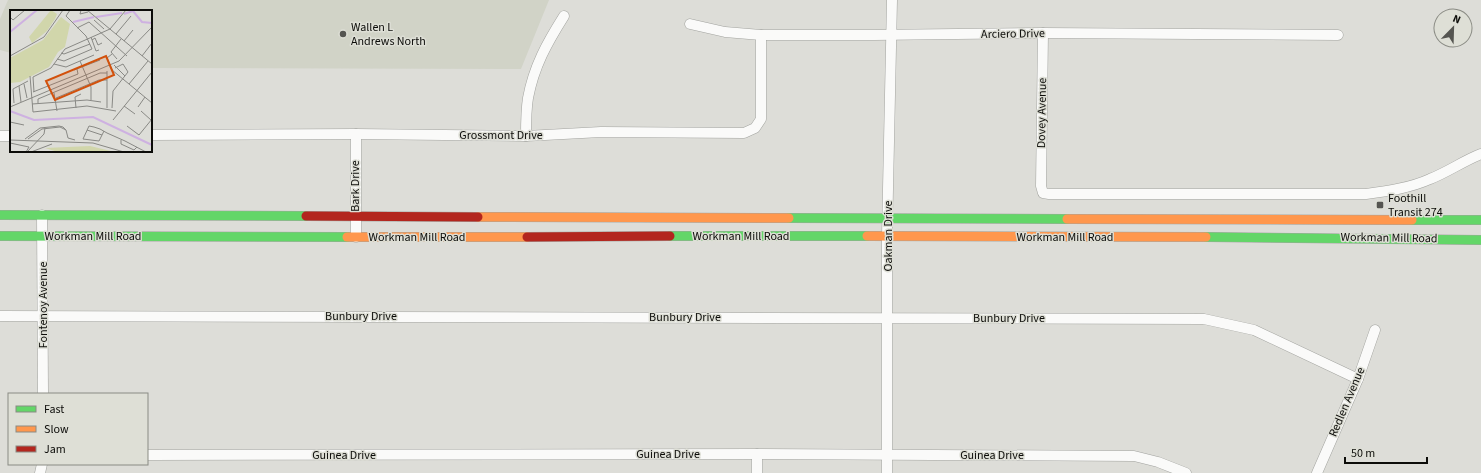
<svg xmlns="http://www.w3.org/2000/svg" width="1481" height="473" font-family="'Source Sans 3',sans-serif">
	<rect width="100%" height="100%" fill="#ddddd8"/>
	<path fill="#d1d3c7" d="M8 0H549L521 69 151 68V11H11V53L0 50V19Z"/>
	<g fill="none" stroke-linecap="round" stroke-linejoin="round">
		<defs>
			<g id="street">
				<path d="M690 24 725 32 761 35H874L1043 33 1338 35"/>
				<path d="M1043 33 1041 186 1043 193 1049 194H1366C1388 191 1410 188 1430 179 1448 172 1463 161 1481 154"/>
				<path d="M151 135 356 134 526 136 601 132 744 133 755 128 761 119V35"/>
				<path d="M0 136H11"/>
				<path d="M526 136C526 123 526 110 528 98 534 66 547 43 564 16"/>
				<path d="M42 215 43 394"/>
				<path d="M356 237V134"/>
				<path d="M0 316 1204 319 1254 330 1358 379"/>
				<path d="M147 455 757 454 1134 456 1158 462 1186 473"/>
				<path d="M40 473 42 464"/>
				<path d="M757 473V454"/>
				<path d="M887 473V236L892 0"/>
				<path d="M1317 473 1358 379 1375 330"/>
			</g>
			<g id="fast">
				<path d="M0 215 306 216"/>
				<path d="M789 218 1067 219"/>
				<path d="M1412 220H1481"/>
				<path d="M0 236 347 237"/>
				<path d="M670 236H867"/>
				<path d="M1206 237 1481 240"/>
			</g>
			<g id="slow">
				<path d="M478 217 789 218"/>
				<path d="M1067 219 1412 220"/>
				<path d="M867 236 1206 237"/>
				<path d="M347 237H527"/>
			</g>
			<g id="jam">
				<path d="M306 216 478 217"/>
				<path d="M527 237 670 236"/>
			</g>
		</defs>
		<use href="#street" stroke="#a2a39f" stroke-width="11"/>
		<use href="#fast" stroke="#a2a39f" stroke-width="10"/>
		<use href="#slow" stroke="#a2a39f" stroke-width="10"/>
		<use href="#jam" stroke="#a2a39f" stroke-width="10"/>
		<use href="#street" stroke="#fafaf9" stroke-width="10"/>
		<use href="#fast" stroke="#63d668" stroke-width="9"/>
		<use href="#slow" stroke="#ff974d" stroke-width="9"/>
		<use href="#jam" stroke="#b3261e" stroke-width="9"/>
	</g>
	<g fill="#555551" stroke="#dedfd6" stroke-width="1.5">
		<circle cx="343" cy="34" r="4"/>
		<rect x="1376" y="201" width="8" height="8" rx="2"/>
	</g>
	<g text-anchor="middle" dominant-baseline="central" stroke-width="3" stroke-linejoin="round" paint-order="stroke">
		<g font-size="12" fill="#0c0c09" stroke="#dedfd6" text-anchor="start">
			<text x="351" y="27">Wallen L<tspan x="351" dy="14">Andrews North</tspan></text>
			<text x="1388" y="198">Foothill<tspan x="1388" dy="14">Transit 274</tspan></text>
		</g>
		<g font-size="12" fill="#0c0c09" stroke="#dedfd6">
			<text transform="translate(1013 34) rotate(-1)">Arciero Drive</text>
			<text transform="translate(1042 113) rotate(-89)">Dovey Avenue</text>
			<text x="501" y="135">Grossmont Drive</text>
			<text transform="translate(355 186) rotate(-90)">Bark Drive</text>
			<text x="93" y="236">Workman Mill Road</text>
			<text x="741" y="236">Workman Mill Road</text>
			<text transform="translate(888 236) rotate(-90)">Oakman Drive</text>
			<text x="417" y="237">Workman Mill Road</text>
			<text x="1065" y="237">Workman Mill Road</text>
			<text transform="translate(1389 238) rotate(1)">Workman Mill Road</text>
			<text transform="translate(43 305) rotate(-90)">Fontenoy Avenue</text>
			<text x="361" y="316">Bunbury Drive</text>
			<text x="685" y="317">Bunbury Drive</text>
			<text x="1009" y="318">Bunbury Drive</text>
			<text transform="translate(1347 402) rotate(-67)">Redlen Avenue</text>
			<text x="668" y="454">Guinea Drive</text>
			<text x="344" y="455">Guinea Drive</text>
			<text x="992" y="455">Guinea Drive</text>
		</g>
	</g>
	<g transform="translate(10 10)">
		<rect width="142" height="142" fill="#ddddd8"/>
		<path d="M41 0 47 4 45 9 37 21 22 33 19 27ZM51 7 60 14 55 37 48 42 39 57 10 72 0 73V48L33 30ZM80 136 105 142H48L35 138Z" fill="#d1d6ab"/>
		<path fill="none" stroke="#ceb1e1" stroke-width="2" d="M114 4 123 1 132 12 142 13M86 7 112 3M63 12 84 7M0 22 27 0M0 101 24 110 83 107 142 135"/>
		<path fill="none" stroke="#898985" stroke-width="1" d="M71 0 70 4 78 2M77 0 142 54M0 7 3 10 15 0M84 10 94 19M67 18 79 12 117 46M106 24 121 6M81 27 86 41 89 40M82 30 85 28 88 35 92 33M114 31 123 20M51 43 54 44 80 34M102 44 97 48 102 60 142 93M0 46 34 27 53 0M132 46 142 33M47 49 54 51 82 39 76 26 56 6 60 0M107 49 101 42 111 29M70 51 81 77V90M44 54 56 57 84 45M104 55 115 66M64 60 90 50M20 66 23 102 77 96 106 101M14 74 17 88M119 74 138 51M9 76 11 92M23 82 68 64 67 59M24 82 23 67 41 58 55 39 100 19 116 0M44 83 47 101M46 88 89 70H97M4 93 3 79 18 71M28 93V89L90 63H97M22 94 77 90 91 92M114 96 125 104M0 97 109 51 142 17M128 97 135 87M66 98 65 87 71 84M97 98V61M102 98 103 81 118 62 113 54 105 58M131 101 141 110M103 110 142 62M0 112 14 115M117 116 129 125 142 109M56 120 58 128 65 130M77 120 92 125M94 121 89 131 73 129 79 116 84 117 90 119 97 123 115 131 136 142M15 129 30 118 49 116 53 117 56 120 50 117 32 119 18 129M0 130 83 133 114 142M111 130V134L124 140 127 137M0 133 19 137 16 142M17 142 34 124 35 118M21 142 42 134"/>
		<path fill="#d2510c" fill-opacity="0.15" stroke="#d2510c" stroke-width="2" d="M96 46 104 65 45 90 36 71Z"/>
		<rect width="142" height="142" fill="none" stroke="#0c0c09" stroke-width="2"/>
	</g>
	<rect x="8" y="393" width="140" height="72" fill="#dedfd6" stroke="#8a8b84"/>
	<rect x="16" y="406" width="20" height="6" fill="#63d668" stroke="#8a8b84"/>
	<text x="44" y="413" font-size="12" fill="#0c0c09">Fast</text>
	<rect x="16" y="426" width="20" height="6" fill="#ff974d" stroke="#8a8b84"/>
	<text x="44" y="433" font-size="12" fill="#0c0c09">Slow</text>
	<rect x="16" y="446" width="20" height="6" fill="#b3261e" stroke="#8a8b84"/>
	<text x="44" y="453" font-size="12" fill="#0c0c09">Jam</text>
	<g transform="translate(1453 28) rotate(23)"><circle r="19" fill="#dedfd6" stroke="#8a8b84"/>
	<path d="M0-3L7 15L0 10L-7 15Z" fill="#555551"/>
	<text y="-6" font-size="11" font-weight="bold" text-anchor="middle" fill="#0c0c09">N</text>
	</g>
	<path d="M1345 457v6h82v-6" fill="none" stroke="#0c0c09" stroke-width="2"/>
	<text x="1351" y="457" font-size="12" fill="#0c0c09" stroke="#dedfd6" stroke-width="3" paint-order="stroke">50 m</text>
</svg>
